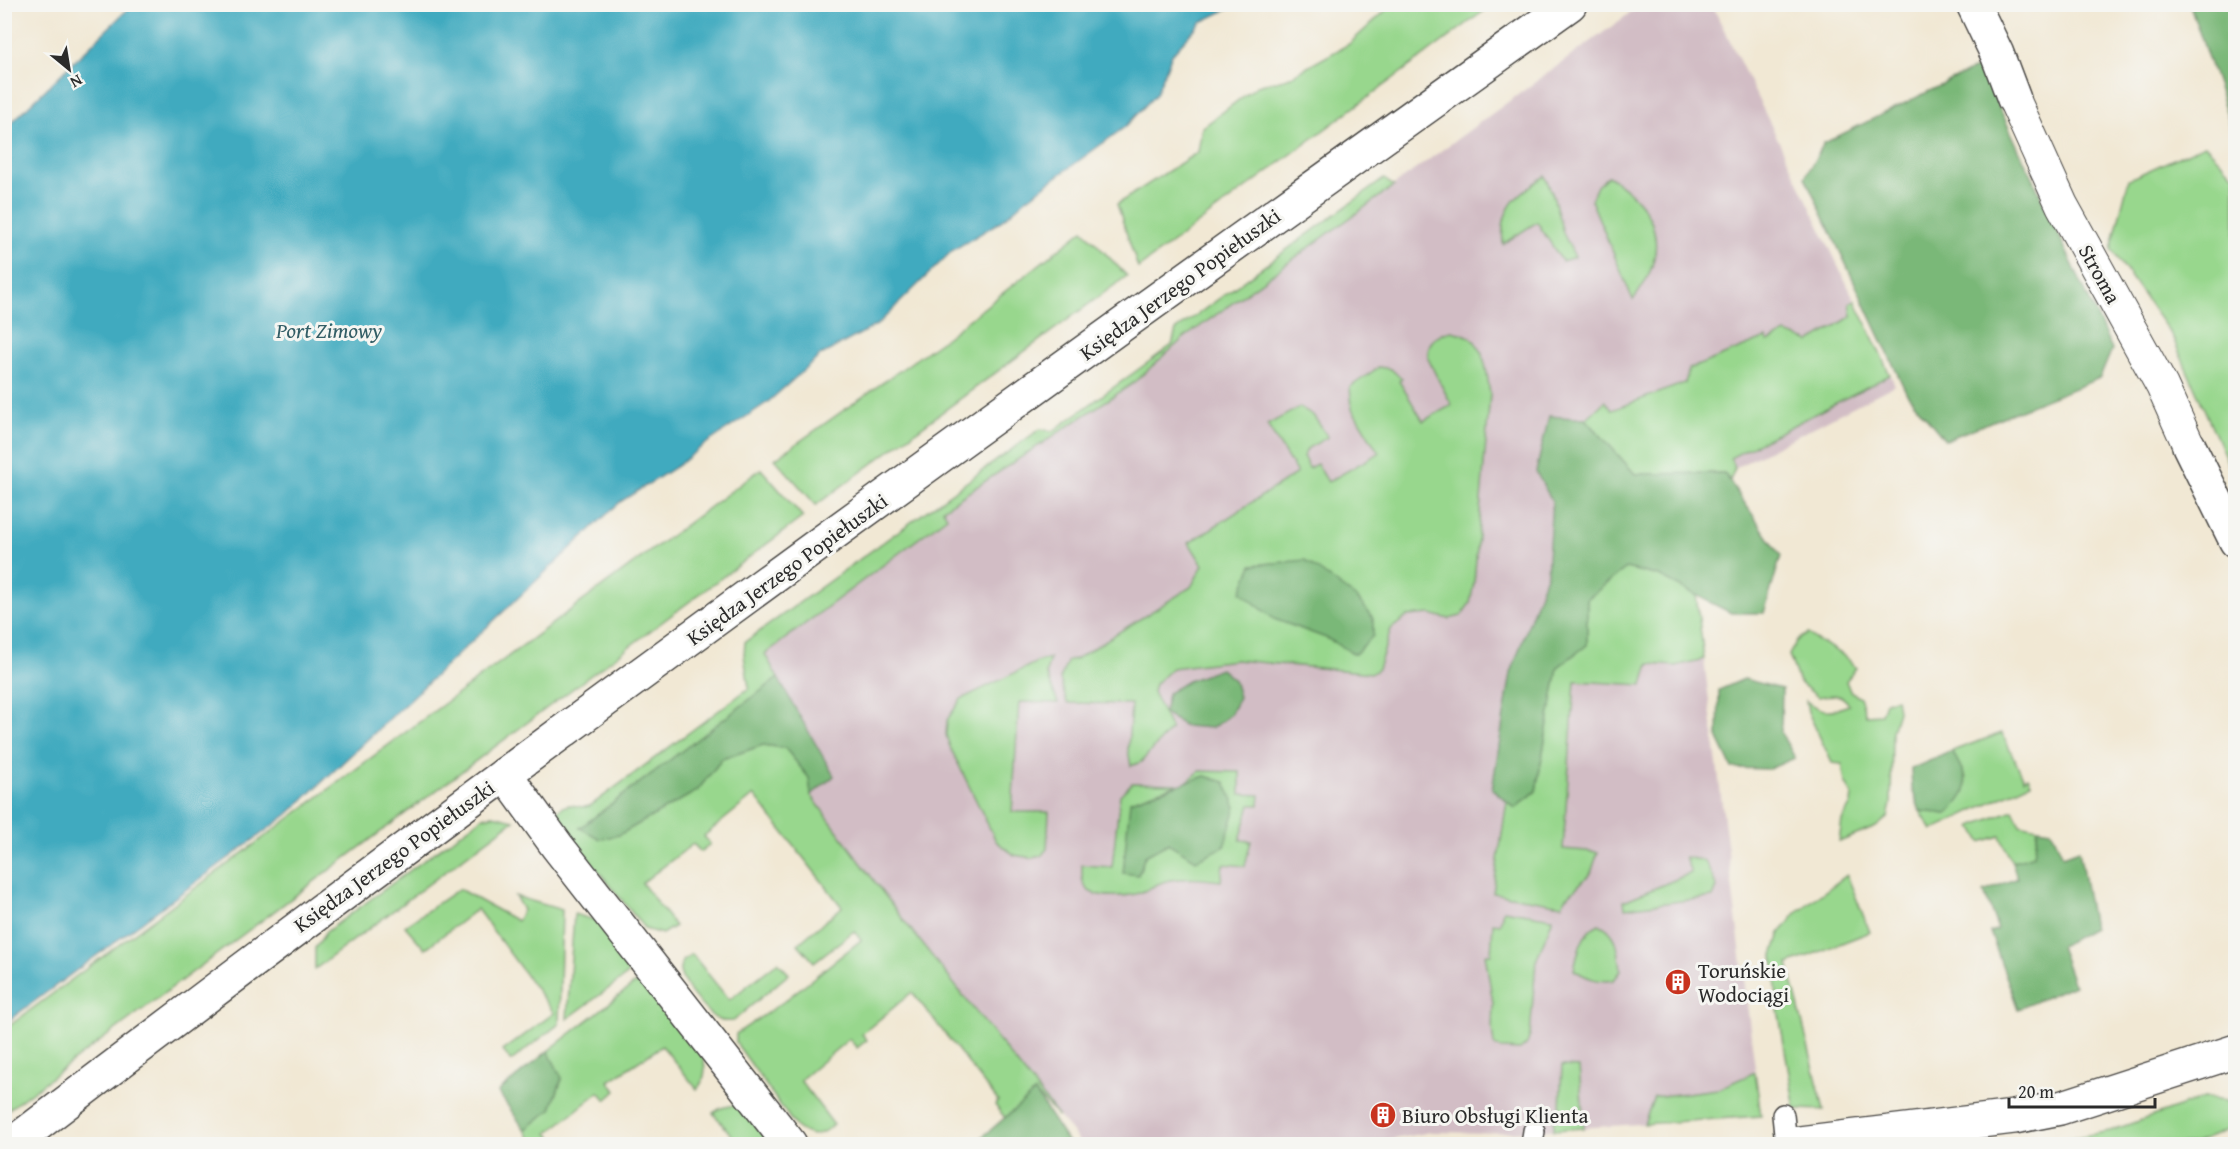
<svg xmlns="http://www.w3.org/2000/svg" width="2240" height="1149" font-family="'Gentium Book Plus',serif">
	<rect width="100%" height="100%" fill="#f6f6f2"/>
	<filter id="ink" filterUnits="userSpaceOnUse"><feTurbulence type="fractalNoise" baseFrequency=".0167" numOctaves="2"/><feDisplacementMap in="SourceGraphic" scale="12" xChannelSelector="R" yChannelSelector="G"/><feConvolveMatrix kernelMatrix="1 2 1 2 8 2 1 2 1" color-interpolation-filters="sRGB"/></filter>
	<filter id="wash" filterUnits="userSpaceOnUse"><feTurbulence type="fractalNoise" baseFrequency=".008" numOctaves="4" result="noise"/><feDisplacementMap in="SourceGraphic" scale="24" xChannelSelector="R" yChannelSelector="G"/><feGaussianBlur stdDeviation="1.35" result="paint"/><feColorMatrix in="noise" values="0 0 0 0 0 0 0 0 0 0 0 0 0 0 0 0 0 1.4 0 .05"/><feComposite in="paint" operator="in"/></filter>
	<g filter="url(#wash)">
		<rect width="100%" height="100%" fill="#f1e8d4"/>
		<path fill="#d2bdc5" d="M1641 5H1712L1787 158 1895 385 1735 468 1691 556 1761 1116 1534 1131 1483 1133 1431 1132 1369 1144H1081L898 913 811 795 834 776 765 654 947 518 943 509 1132 384 1184 338Z"/>
		<g fill="#98d78d" stroke="#62815c" stroke-width="1.5">
			<path d="M1393 4 1492 5 1138 268 1117 204 1198 152 1202 128 1257 86 1288 78 1349 44Z"/>
			<path d="M2205 145 2235 176V479L2172 336 2111 249 2129 179Z"/>
			<path d="M1545 176 1553 195 1563 233 1575 257 1562 261 1537 222 1503 244C1499 208 1516 195 1545 176Z"/>
			<path d="M1608 176C1660 208 1671 251 1633 300L1591 200 1597 186Z"/>
			<path d="M1384 179 1394 186 1184 338 1132 384 943 509 947 517 765 654 778 678 580 828 619 835 697 791 722 759 763 745 785 748 810 778 811 795 898 913 1059 1117 1035 1093 1005 1118 995 1105 998 1101 912 992 862 1034 867 1040 857 1048 849 1039 800 1080 834 1125C819 1136 811 1139 796 1127L736 1043V1034L783 1002 861 940 854 931 814 962 798 944 842 907 754 795 704 836 710 844 701 852 693 844 642 883 675 926 662 934 645 929 553 814C576 796 572 811 590 806L749 688 744 655 745 642 1040 429 1053 431 1172 345 1176 330Z"/>
			<path d="M1083 230 1127 276 816 505 775 459 947 337Z"/>
			<path d="M1855 300 1890 375 1730 458 1735 468 1730 481 1724 473 1635 474 1586 419 1605 401 1612 410 1685 383 1689 369 1766 338 1768 342 1786 333 1810 342 1852 316 1850 303Z"/>
			<path d="M1452 331C1457 333 1466 334 1471 338 1486 350 1487 376 1490 394L1474 583 1470 603 1461 616 1449 619 1430 614 1408 616 1391 629 1378 669 1372 673 1236 660 1172 668 1155 684 1153 692 1171 729 1141 762 1131 766 1128 750 1131 704 1067 703 1060 679 1068 660 1076 659 1191 587 1203 565 1189 543 1297 473 1267 425 1300 407 1313 415 1328 437 1308 448 1303 456 1309 468 1317 464 1328 482 1379 453 1352 409 1350 387 1379 367 1391 369 1402 379 1399 381 1423 421 1452 405C1448 398 1428 361 1428 357 1426 341 1439 333 1452 331Z"/>
			<path d="M761 469 803 517 5 1112V1029Z"/>
			<path d="M1626 568 1659 576 1696 594 1704 659 1676 666 1649 664 1643 685 1575 681 1563 849 1598 852 1591 873 1566 898 1562 905 1493 893 1507 801 1515 808 1536 791 1558 667 1587 645V599Z"/>
			<path d="M1808 634C1826 648 1841 649 1856 668L1846 681 1850 691 1860 697 1866 715 1881 714 1885 702 1896 698 1898 711 1892 731 1891 804 1888 817 1876 827 1839 842 1842 820 1851 804 1852 794 1845 782 1842 764 1832 763 1808 712 1806 701C1822 713 1831 712 1849 705 1842 692 1831 695 1818 697L1799 682 1789 655 1797 640Z"/>
			<path d="M1050 658 1046 673 1058 703 1019 702 1012 812H1049L1047 849 1041 856 1032 858 1014 855 996 841 950 747 946 735 947 720 961 699 1037 662Z"/>
			<path d="M2002 733 2024 779 2028 777 2031 783 1932 830 1920 811 1947 814 1966 778 1952 751Z"/>
			<path d="M1200 771 1240 772V794L1260 795 1259 805H1250L1240 840 1251 841 1245 866 1223 864 1221 881C1204 879 1187 877 1170 880 1159 882 1153 887 1144 891 1132 897 1095 900 1086 888 1081 882 1082 873 1082 865L1112 867 1120 795 1132 783 1178 784 1130 801 1138 875 1145 856 1169 843 1196 859 1205 776 1185 783Z"/>
			<path d="M2013 810 2020 824 2038 828 2034 855 2012 862 2000 836 1981 842 1972 826Z"/>
			<path d="M493 815 514 820 315 969V948L326 932 483 817Z"/>
			<path d="M1685 857 1705 861 1717 887 1713 897 1625 908 1624 901 1691 873Z"/>
			<path d="M1847 875 1870 932 1788 964 1824 1110 1795 1109 1778 1009 1773 955 1780 933 1797 912Z"/>
			<path d="M459 889 517 921 523 910 515 896 562 910 559 1024 511 1061 503 1051 554 1013 477 909 425 949 405 926Z"/>
			<path d="M1503 910 1553 918 1536 961 1530 1035 1527 1044 1520 1050 1501 1049 1494 1045 1492 1029 1493 1003 1485 954H1491L1493 923 1500 924Z"/>
			<path d="M574 914 598 921 630 960 627 975 567 1019Z"/>
			<path d="M1599 924C1619 933 1618 950 1621 970L1614 980C1599 983 1587 978 1574 970 1577 953 1582 932 1599 924Z"/>
			<path d="M692 954 729 1000 778 962 789 974 733 1021C728 1021 723 1022 719 1020 707 1015 678 980 680 968 681 960 687 958 692 954Z"/>
			<path d="M634 984 649 986 703 1055C706 1068 706 1079 697 1089L662 1046 609 1081 616 1091 606 1100 599 1092 548 1133 557 1144H534L525 1130 551 1109 562 1079 548 1051Z"/>
			<path d="M1562 1066 1579 1067 1584 1128 1554 1130V1109L1560 1108Z"/>
			<path d="M1755 1072 1761 1116 1644 1124 1654 1097 1718 1089Z"/>
			<path d="M2204 1098C2228 1098 2236 1102 2235 1127L2193 1144H2037L2110 1131Z"/>
			<path d="M739 1104 774 1144H739L713 1113 721 1108Z"/>
		</g>
		<g fill="#7ab878" stroke="#527252" stroke-width="1.5">
			<path d="M2190 5H2235V149L2229 120Z"/>
			<path d="M1980 66 2112 349 2100 378 1945 440 1907 394 1805 177 1824 143Z"/>
			<path d="M1549 416 1586 419 1635 474 1724 473 1781 556 1764 613H1731L1659 576 1626 568 1587 599V645L1558 667 1536 791 1515 808 1492 789 1511 673 1547 573 1552 501 1536 472Z"/>
			<path d="M1305 560 1358 599 1373 618V636L1355 654 1326 638 1274 619 1241 592 1252 565Z"/>
			<path d="M1221 669 1234 680 1239 697 1230 715 1212 728 1185 726 1164 713 1168 693 1188 681Z"/>
			<path d="M778 678 834 776 811 795 809 778 785 748 763 745 722 759 697 791 619 835 600 839 580 828Z"/>
			<path d="M1744 679 1782 689 1781 733 1795 758 1769 769 1732 768 1718 739 1719 690Z"/>
			<path d="M1952 751C1968 781 1975 789 1947 814L1920 811 1912 789 1911 769Z"/>
			<path d="M1205 776 1225 782 1236 807 1224 847 1196 860 1168 843 1145 856 1138 875 1123 873 1130 801Z"/>
			<path d="M2038 828 2051 830 2063 856 2079 850 2093 928 2060 946 2074 985 2018 1009 1990 932 1998 929 1984 892 2017 878 2012 862 2034 855Z"/>
			<path d="M548 1051 562 1078 551 1109 525 1130 498 1092Z"/>
			<path d="M1035 1092 1069 1144H976L980 1139Z"/>
		</g>
		<path fill="#40aabf" stroke="#366a75" stroke-width="1.5" d="M132 5V4L1248 5 1230 8 1201 22 1172 54 1156 94 1125 127 1025 200 1000 222 953 250 877 325 821 355 768 402 704 445 677 466 620 502 287 815 5 1023V129Z"/>
	</g>
	<g filter="url(#ink)">
		<g fill="none" stroke-linecap="round" stroke-linejoin="round">
			<defs>
				<g id="service">
					<path d="M1783 1115 1786 1144"/>
					<path d="M1532 1144 1534 1131"/>
				</g>
				<path id="pedestrian" d="M2014 99 2062 205 2162 386 2189 446"/>
				<g id="minor">
					<path d="M1973 4 1997 54 2014 99"/>
					<path d="M2189 446 2236 541"/>
					<path d="M505 774 557 846 790 1144"/>
					<path d="M12 1144C523 754 1046 378 1570 4"/>
					<path d="M1791 1144 2014 1117 2060 1108 2236 1051"/>
				</g>
			</defs>
			<use href="#service" stroke="#494744" stroke-width="24"/>
			<use href="#pedestrian" stroke="#494744" stroke-width="34"/>
			<use href="#minor" stroke="#494744" stroke-width="36"/>
			<use href="#service" stroke="#fff" stroke-width="21"/>
			<use href="#pedestrian" stroke="#fff" stroke-width="32"/>
			<use href="#minor" stroke="#fff" stroke-width="33"/>
		</g>
	</g>
	<defs>
		<symbol id="building-disc" viewBox="-11 -11 22 22"><circle r="9.5" fill="#c8321e" stroke="#f6f6f2"/><path d="M-4-6H4V6H1V3H-1V6H-4ZM-2.5-4.3h1.7v1.8h-1.7ZM.8-4.3h1.7v1.8H.8ZM-2.5-1h1.7V.8h-1.7ZM.8-1h1.7V.8H.8Z" fill="#fff"/></symbol>
	</defs>
	<g fill-rule="evenodd">
		<use href="#building-disc" x="1663" y="967" width="30" height="30"/>
		<use href="#building-disc" x="1368" y="1100" width="30" height="30"/>
	</g>
	<g text-anchor="middle" dominant-baseline="central" stroke-width="6" stroke-linejoin="round" paint-order="stroke">
		<g font-size="21" fill="#2b2b2b" stroke="#f6f6f2">
			<text transform="translate(2100 274) rotate(61)">Stroma</text>
			<text transform="translate(1180 284) rotate(-36)">Księdza Jerzego Popiełuszki</text>
			<text transform="translate(787 569) rotate(-36)">Księdza Jerzego Popiełuszki</text>
			<text transform="translate(394 856) rotate(-36)">Księdza Jerzego Popiełuszki</text>
		</g>
		<g font-size="21" fill="#2b2b2b" stroke="#f6f6f2" text-anchor="start">
			<text x="1698" y="970">Toruńskie<tspan x="1698" dy="24">Wodociągi</tspan></text>
			<text x="1402" y="1115">Biuro Obsługi Klienta</text>
		</g>
		<g font-size="22" font-style="italic" fill="#335e66" stroke="#f6f6f2">
			<text x="329" y="330">Port Zimowy</text>
		</g>
	</g>
	<rect width="2240" height="1149" fill="none" stroke="#f6f6f2" stroke-width="24"/>
	<g transform="translate(69 69) rotate(150)" stroke="#f6f6f2" stroke-width="4.5" paint-order="stroke">
	<path d="M0-4.5L10 22L0 15L-10 22Z" fill="#2b2b2b"/>
	<text y="-9" font-size="16" font-weight="bold" text-anchor="middle" fill="#2b2b2b">N</text>
	</g>
	<path d="M2009 1098v9h146v-9" fill="none" stroke="#2b2b2b" stroke-width="3"/>
	<text x="2018" y="1098" font-size="18" fill="#2b2b2b" stroke="#f6f6f2" stroke-width="4.5" paint-order="stroke">20 m</text>
</svg>
